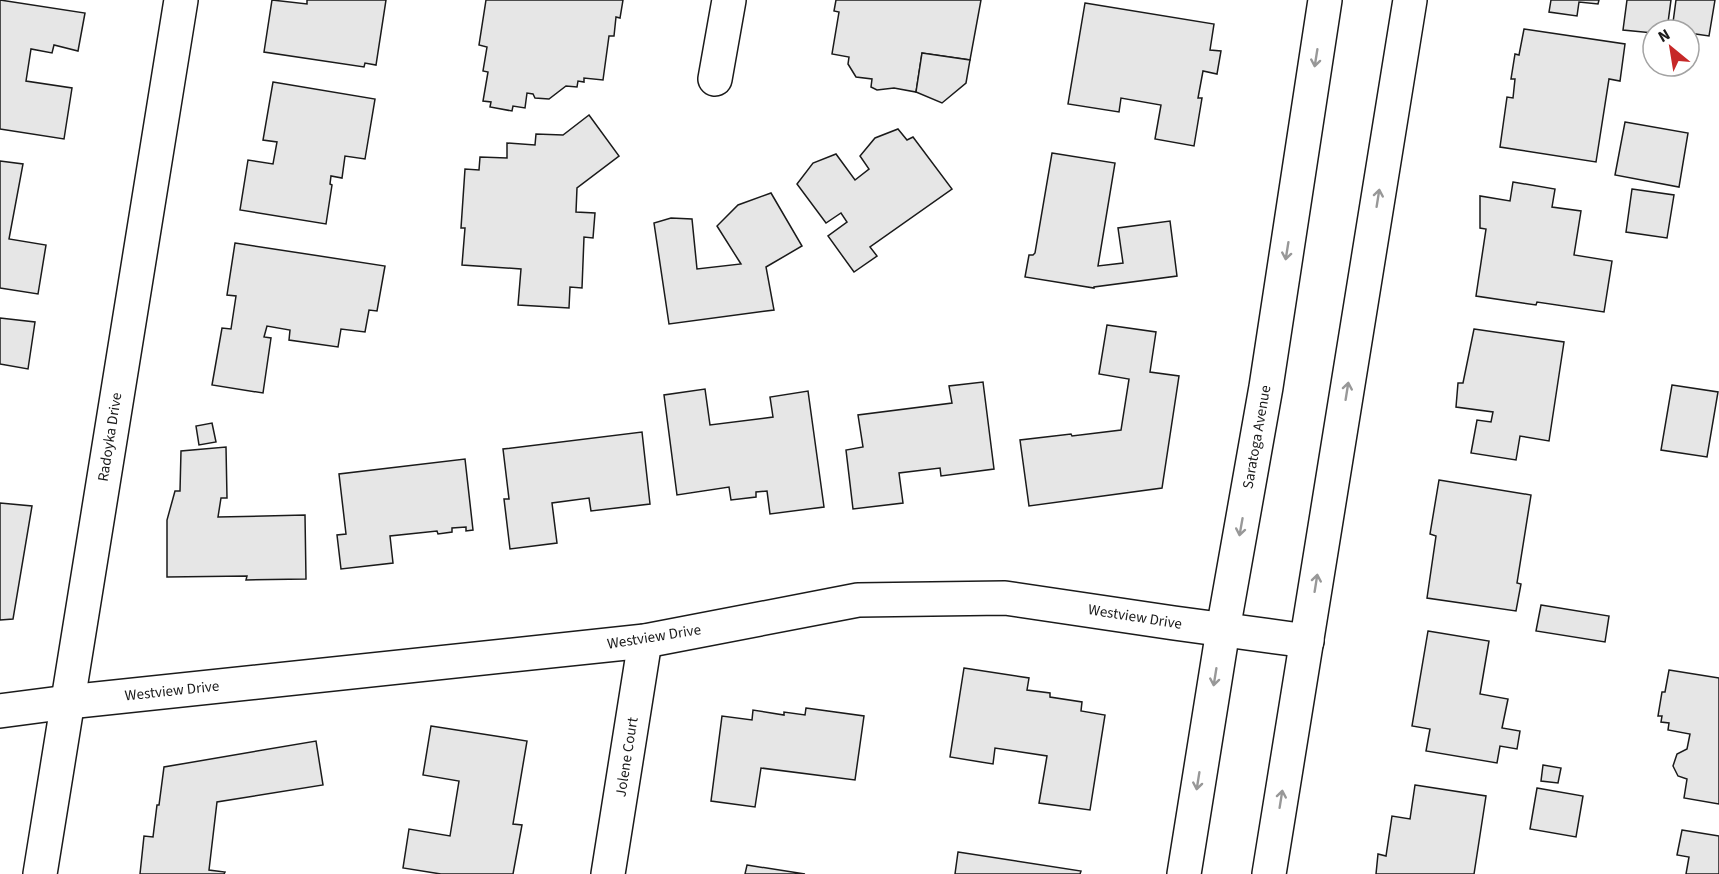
<svg xmlns="http://www.w3.org/2000/svg" width="1719" height="874" font-family="'Source Sans 3',sans-serif">
	<rect width="100%" height="100%" fill="#fff"/>
	<g fill="#e6e6e6" stroke="#1a1a1a" stroke-width="1.5">
		<path d="M0 0 85 13 78 51 54 45 52 53 31 49 26 81 72 88 64 139 0 129Z"/>
		<path d="M272 0 307 4V0H386L376 65 365 63 364 67 264 52Z"/>
		<path d="M486 0H623L620 18 616 17 614 36H609L603 80 584 78V82L578 81 577 87 566 86 549 99 535 98 533 94 527 93 525 108 513 106 512 111 490 107 491 102 483 101 488 72 483 71 487 47 479 45Z"/>
		<path d="M836 0H981L970 60 922 53 916 92 894 88 877 90 871 87 872 79 856 77 848 64 849 57 832 54 839 12 834 11Z"/>
		<path d="M1551 0H1599L1598 4 1579 2 1577 16 1549 12Z"/>
		<path d="M1627 0H1671L1667 30H1653V33L1623 30Z"/>
		<path d="M1676 0H1715L1709 36 1689 33V30H1672Z"/>
		<path d="M1085 3 1214 24 1210 50 1221 51 1217 74 1203 71 1198 98H1202L1194 146 1155 139 1161 105 1121 98 1119 112 1068 104Z"/>
		<path d="M1524 29 1625 44 1620 81 1609 79 1596 162 1500 147 1507 97 1513 98 1515 79H1511L1515 54 1519 55Z"/>
		<path d="M922 53 970 60 966 83 942 103 916 92Z"/>
		<path d="M273 82 375 99 365 159 345 156 342 178 331 176 330 184 332 185 326 224 240 210 248 160 273 164 277 142 263 140Z"/>
		<path d="M589 115 619 156 577 188 576 212 595 213 593 238 584 237 582 288 570 287 569 308 518 305 521 269 462 265 465 228H461L465 169 479 170 480 157 507 158V143L535 145 536 134 563 135Z"/>
		<path d="M1625 122 1688 133 1679 187 1615 175Z"/>
		<path d="M898 129 907 140 913 137 952 189 870 247 877 256 854 272 828 236 847 222 841 213 826 223 797 184 813 163 836 154 855 180 869 169 860 156 875 138Z"/>
		<path d="M1052 153 1115 163 1098 266 1123 263 1118 228 1170 221 1177 276 1094 287V288L1025 277 1029 255H1033L1035 253Z"/>
		<path d="M0 161 23 164 9 239 46 245 38 294 0 288Z"/>
		<path d="M1513 182 1555 189 1552 207 1581 211 1574 255 1612 261 1604 312 1537 302 1536 305 1476 296 1486 229 1480 228V196L1510 201Z"/>
		<path d="M1632 189 1674 195 1667 238 1626 232Z"/>
		<path d="M771 193 802 246 766 267 774 310 669 324 654 223 671 218 692 219 697 269 741 264 717 226 738 205Z"/>
		<path d="M235 243 385 266 377 311 369 310 365 332 341 329 338 347 289 340 290 330 267 326 264 337 271 338 263 393 212 385 222 328 231 329 236 296 227 295Z"/>
		<path d="M0 318 35 322 28 369 0 364Z"/>
		<path d="M1107 325 1156 332 1150 372 1179 376 1162 488 1029 506 1020 440 1071 434 1072 436 1121 430 1129 379 1099 374Z"/>
		<path d="M1474 329 1564 342 1549 441 1520 436 1516 460 1471 453 1477 420 1491 422 1493 412 1456 407 1458 383H1463Z"/>
		<path d="M983 382 994 469 941 476 940 468 899 473 903 503 853 509 846 450 863 447 858 415 952 403 949 386Z"/>
		<path d="M1672 385 1718 392 1707 457 1661 450Z"/>
		<path d="M705 389 710 425 773 417 770 397 808 391 824 507 770 514 767 491 756 492V497L731 500 729 487 677 495 664 395Z"/>
		<path d="M212 423 216 442 199 445 196 426Z"/>
		<path d="M642 432 650 504 591 511 589 498 552 503 557 543 510 549 504 499H509L503 449Z"/>
		<path d="M226 447 227 498H221L218 517 305 515 306 579 246 580 247 576 167 577V520L175 491H180L181 451Z"/>
		<path d="M465 459 473 530 466 531V527L452 528V532L438 534 437 531 390 536 393 563 341 569 337 535 346 534 339 474Z"/>
		<path d="M1439 480 1531 495 1517 583 1521 584 1516 611 1427 598 1436 536 1430 534Z"/>
		<path d="M0 503 32 506 13 619 0 620Z"/>
		<path d="M1541 605 1609 616 1605 642 1536 631Z"/>
		<path d="M1428 631 1489 641 1480 694 1508 699 1502 728 1520 731 1517 749 1500 746 1497 763 1426 751 1430 729 1412 726Z"/>
		<path d="M964 668 1029 678 1027 690 1050 693V697L1082 702 1081 711 1105 715 1090 810 1039 803 1047 756 995 748 993 764 950 757Z"/>
		<path d="M1669 670 1719 678V804L1684 798 1687 779 1678 776 1673 766 1677 754 1687 749 1690 734 1668 730 1669 723 1661 722 1662 716H1658L1662 692H1665Z"/>
		<path d="M806 708 864 716 855 780 761 768 755 807 711 801 722 716 752 720 753 710 784 715V712L805 715Z"/>
		<path d="M431 726 527 741 513 824 522 825 513 874H441L403 868 409 829 450 836 459 781 423 775Z"/>
		<path d="M316 741 323 785 217 802 209 870 225 872 224 874H140L144 836 153 837 157 805H159L164 767Z"/>
		<path d="M1543 765 1561 768 1558 783 1541 781Z"/>
		<path d="M1415 785 1486 796 1474 874H1376L1378 854 1386 856 1392 816 1410 819Z"/>
		<path d="M1537 788 1583 796 1576 837 1530 829Z"/>
		<path d="M1682 830 1719 836V874H1686L1689 857 1677 855Z"/>
		<path d="M958 852 1081 871 1080 874H955Z"/>
		<path d="M747 865 805 874H745Z"/>
	</g>
	<g fill="none" stroke-linecap="round" stroke-linejoin="round">
		<defs>
			<g id="minor">
				<path d="M715 79 729 0"/>
				<path d="M0 711 68 702 645 641 858 600 1005 598 1174 623 1307 641"/>
				<path d="M40 874 181 0"/>
				<path d="M608 874 645 641"/>
			</g>
			<g id="trunk">
				<path d="M1184 874 1223 630 1266 387 1325 0"/>
				<path d="M1269 874 1410 0"/>
			</g>
		</defs>
		<use href="#minor" stroke="#1a1a1a" stroke-width="36"/>
		<use href="#trunk" stroke="#1a1a1a" stroke-width="36"/>
		<use href="#minor" stroke="#fff" stroke-width="33"/>
		<use href="#trunk" stroke="#fff" stroke-width="33"/>
	</g>
	<defs><path id="oneway-shaft" d="M-6 0H5M1.5-3L5.5 0L1.5 3" fill="none" stroke-width="1.6" stroke-linecap="round" stroke-linejoin="round" transform="scale(1.5)"/></defs>
	<g stroke="#989898">
		<use href="#oneway-shaft" transform="translate(1316 58) rotate(99)"/>
		<use href="#oneway-shaft" transform="translate(1378 198) rotate(-81)"/>
		<use href="#oneway-shaft" transform="translate(1287 251) rotate(99)"/>
		<use href="#oneway-shaft" transform="translate(1347 391) rotate(-81)"/>
		<use href="#oneway-shaft" transform="translate(1241 527) rotate(100)"/>
		<use href="#oneway-shaft" transform="translate(1316 583) rotate(-81)"/>
		<use href="#oneway-shaft" transform="translate(1215 677) rotate(99)"/>
		<use href="#oneway-shaft" transform="translate(1198 781) rotate(99)"/>
		<use href="#oneway-shaft" transform="translate(1281 799) rotate(-81)"/>
	</g>
	<g text-anchor="middle" dominant-baseline="central" stroke-width="4.5" stroke-linejoin="round" paint-order="stroke">
		<g font-size="15" fill="#1a1a1a" stroke="#fff">
			<text transform="translate(110 437) rotate(-81)">Radoyka Drive</text>
			<text transform="translate(1257 437) rotate(-80)">Saratoga Avenue</text>
			<text transform="translate(1135 617) rotate(9)">Westview Drive</text>
			<text transform="translate(654 637) rotate(-9)">Westview Drive</text>
			<text transform="translate(172 691) rotate(-6)">Westview Drive</text>
			<text transform="translate(627 757) rotate(-81)">Jolene Court</text>
		</g>
	</g>
	<g transform="translate(1671 48) rotate(330)"><circle r="28" fill="#ffffff" stroke="#a3a3a3" stroke-width="1.5"/>
	<path d="M0-4.5L10 22L0 15L-10 22Z" fill="#c62828"/>
	<text y="-9" font-size="16" font-weight="bold" text-anchor="middle" fill="#1a1a1a">N</text>
	</g>
</svg>
